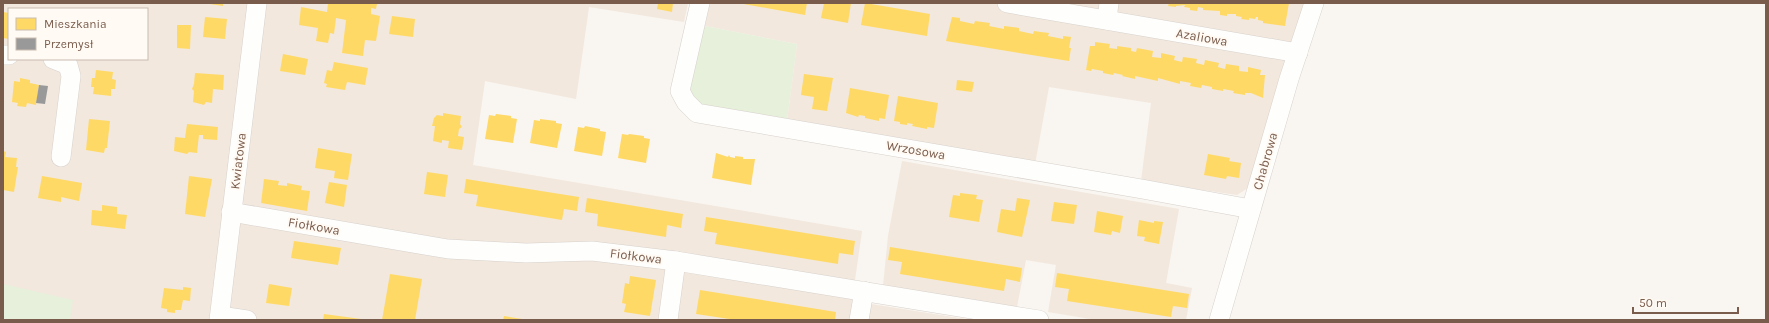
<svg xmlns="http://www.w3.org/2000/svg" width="1769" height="323" font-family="Karla,sans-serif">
	<rect width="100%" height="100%" fill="#f9f5f0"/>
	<g fill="#f2e8de" fill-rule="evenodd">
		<path d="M3 3H688L684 22 589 7 576 99 485 81 473 165 862 231 852 301 972 320H3ZM9 9H147V59H9Z"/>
		<path d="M710 3H1304L1248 188 1237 195 1141 181 1151 103 1049 87 1035 164 787 121 797 44 705 26Z"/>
		<path d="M902 161 1179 209 1166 283 1192 288 1186 320H1096L1048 312 1056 265 1026 260 1017 307 883 286 888 236Z"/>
	</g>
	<g fill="#e7f0db">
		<path d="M705 26 797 44 787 121 694 103 685 91 689 64Z"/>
		<path d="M3 284 73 300 70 320H3Z"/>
	</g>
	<g fill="#ffd966">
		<path d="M203 3H223V6Z"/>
		<path d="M328 3 377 4 376 9 371 8V14L380 16 376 41 365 40 363 56 342 53 346 20 336 18 334 34 330 33 328 43 316 41 318 28 299 25 301 7 327 12Z"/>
		<path d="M658 3H673L672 12 657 9Z"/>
		<path d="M738 3H807L805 15Z"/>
		<path d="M824 3H851L848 23 821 18Z"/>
		<path d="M865 3 930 14 927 36 861 25Z"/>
		<path d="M1169 3H1289L1285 26 1263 23V21L1258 20V17H1256L1255 19 1249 18V20L1241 19 1242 17 1236 16V14H1227V16L1220 15V11L1203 10V8L1198 7 1197 11 1190 10V8L1184 7 1185 5 1176 6V7L1168 6Z"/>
		<path d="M3 12 9 13V39L3 38Z"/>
		<path d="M392 16 415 19 413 37 389 34Z"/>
		<path d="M205 17 227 19 225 39 203 37Z"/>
		<path d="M952 17 960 18V21L974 24 975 21 990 23 989 26 1004 29V26L1019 28V31L1033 34 1034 31 1041 32 1049 33 1048 36 1063 39V36L1071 37 1069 48H1071L1069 61 946 41Z"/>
		<path d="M177 25H191L190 49 177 48Z"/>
		<path d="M1095 42 1110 44 1109 48 1117 49V46L1131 48V51L1136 52 1137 48 1153 51 1152 57 1161 58V53L1175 56 1174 60 1182 62 1183 57 1197 59 1196 63 1204 65 1205 60 1219 63 1218 67 1221 68 1225 69 1226 64 1239 66V71L1248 72V67L1261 70 1260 75H1265L1263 98 1251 93H1245V95L1233 93 1234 91 1223 89V91L1212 89V87L1202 85 1201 88 1190 86 1191 83 1180 81V84L1158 78V81L1135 76V79L1122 76 1123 75 1114 73 1113 75 1103 73V71L1092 69 1091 71 1086 70 1090 46H1095Z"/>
		<path d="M283 54 308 59 305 75 280 71Z"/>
		<path d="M334 62 368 68 365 85 347 82 345 90 326 87 327 84 324 83 327 70 332 71Z"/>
		<path d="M96 70 113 72 112 79 116 80 115 89H111V96L93 94 94 87H91L92 78H95Z"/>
		<path d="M195 73 224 75 223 90 213 89 212 103 206 102 204 105 193 102 194 91 192 89 194 84Z"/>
		<path d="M804 74 833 78 827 111 812 109 814 97 801 95Z"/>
		<path d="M20 78 30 80V83L39 85 36 105 27 103 26 107 17 106 18 103 12 102 14 81 20 82Z"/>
		<path d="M957 80 974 82 972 92 956 90Z"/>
		<path d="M850 88 889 95 885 119 879 118V121L865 118V116L859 115 858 117 846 113Z"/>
		<path d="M898 96 938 103 934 128 927 127V129L912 126 913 124 907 123V125L900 124V122L894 121Z"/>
		<path d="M443 113 461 116 460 124 462 127 459 129 458 136 464 137 462 150 448 148 449 141 442 140V143L433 141 435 126H432L434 118 437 115 443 116Z"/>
		<path d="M496 114 511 116V118L517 119 513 143 485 139 489 115 495 116Z"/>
		<path d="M89 119 110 121 107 148H105L104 153 86 150Z"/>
		<path d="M540 119 556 121V123L562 124 557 148 530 143 534 120 540 121Z"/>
		<path d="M187 124 218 127 217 140 203 139V135H199L197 153 189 152 187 154 174 151 175 137 185 138Z"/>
		<path d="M585 126 600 129V131L606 132 602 156 574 151 578 127 584 128Z"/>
		<path d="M622 134 628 135 629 134 644 136V138L650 139 646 163 618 158Z"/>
		<path d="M318 148 352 154 348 180 334 178 335 171 315 168Z"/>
		<path d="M3 151 6 152 5 157 17 158 16 167H18L14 192 3 190Z"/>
		<path d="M716 153 728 157 729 155 730 157 735 158V156L743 157V159H755L751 185 712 178Z"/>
		<path d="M1208 154 1230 158 1229 161 1241 163 1239 178 1227 176 1226 179 1204 175Z"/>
		<path d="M427 172 448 175 445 197 424 194Z"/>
		<path d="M42 176 82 183 79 201 61 197V202L38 198Z"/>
		<path d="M189 176 212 179 205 217 185 214Z"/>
		<path d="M264 179 279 181 278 185 287 186V183L302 186 301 190 310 191 307 211 261 203Z"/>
		<path d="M466 179 579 197 577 211 564 209 562 220 476 206 478 195 464 193Z"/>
		<path d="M329 182 347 185 344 207 325 203Z"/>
		<path d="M960 193 977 195 976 199 983 200 979 222 949 217 953 195 960 196Z"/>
		<path d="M587 198 683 214 681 228 667 225 666 237 597 226 598 214 585 212Z"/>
		<path d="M1017 198 1030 200 1022 237 997 232 1001 209 1015 211Z"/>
		<path d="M1054 202 1077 205 1074 224 1051 221Z"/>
		<path d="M102 205 117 207V214L127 215 125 229 91 225 92 210 102 211Z"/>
		<path d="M1097 211 1123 216 1120 233 1112 231 1111 235 1094 232Z"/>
		<path d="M706 217 855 241 853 255 839 253 838 264 715 244 717 233 704 231Z"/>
		<path d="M1139 220 1154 223V221L1163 222 1159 244 1144 241 1145 237 1137 236Z"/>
		<path d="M294 241 341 248 338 265 291 258Z"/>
		<path d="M890 247 1022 268 1020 282 1006 279 1004 291 900 274 902 262 888 260Z"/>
		<path d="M1057 273 1189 294 1187 308 1173 306 1171 317 1067 301 1069 289 1055 287Z"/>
		<path d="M390 274 422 279 415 320H382Z"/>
		<path d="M630 276 656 280 650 316 624 312 626 304 622 303 625 283 629 284Z"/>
		<path d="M269 284 292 288 289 306 266 303Z"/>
		<path d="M183 287 191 288 190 301 183 300 181 310H175V313L167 312V309L161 308 164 288 183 290Z"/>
		<path d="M700 290 836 312 835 320H736L696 314Z"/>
		<path d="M324 314 361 319V320H323Z"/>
		<path d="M504 316 522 319V320H503Z"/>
	</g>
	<path fill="#999" d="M39 85 48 86 45 104 36 103Z"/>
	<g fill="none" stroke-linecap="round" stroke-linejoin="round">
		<defs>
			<g id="minor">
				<path d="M700 3 680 91 686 102 697 113 1142 189 1251 209"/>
				<path d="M1007 3 1298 53"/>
				<path d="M1107 20 1109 3"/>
				<path d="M3 55H9"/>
				<path d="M53 59 68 65 71 76 61 157"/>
				<path d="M231 212 448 249 526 253 592 251 676 261 1039 320"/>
				<path d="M220 316 247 320"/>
				<path d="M219 320 257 3"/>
				<path d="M668 320 676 261"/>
				<path d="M859 320 864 291"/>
				<path d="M1219 320 1289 79 1314 3"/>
			</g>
		</defs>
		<use href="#minor" stroke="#d7d1cb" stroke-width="20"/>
		<use href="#minor" stroke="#fefefd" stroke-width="19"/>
	</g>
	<g text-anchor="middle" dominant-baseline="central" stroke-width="4" stroke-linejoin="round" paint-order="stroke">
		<g font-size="13" fill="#7a5c4d" stroke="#fffaf3">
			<text transform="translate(1202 37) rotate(10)">Azaliowa</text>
			<text transform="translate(916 150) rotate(10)">Wrzosowa</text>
			<text transform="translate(238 161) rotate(-83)">Kwiatowa</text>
			<text transform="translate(1265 161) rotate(-74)">Chabrowa</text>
			<text transform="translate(314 226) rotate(10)">Fiołkowa</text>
			<text transform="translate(636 256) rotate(7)">Fiołkowa</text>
		</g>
	</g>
	<rect width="1769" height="323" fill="none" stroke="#7a5c4d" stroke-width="8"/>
	<rect x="8" y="8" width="140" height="52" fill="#fffaf3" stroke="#cabbb1"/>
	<rect x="16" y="18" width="20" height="12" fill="#ffd966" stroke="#cabbb1"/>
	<text x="44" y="28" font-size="12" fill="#7a5c4d">Mieszkania</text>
	<rect x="16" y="38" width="20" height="12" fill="#999999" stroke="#cabbb1"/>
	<text x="44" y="48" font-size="12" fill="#7a5c4d">Przemysł</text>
	<path d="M1633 307v6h105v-6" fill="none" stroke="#7a5c4d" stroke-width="2"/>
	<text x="1639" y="307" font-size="12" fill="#7a5c4d" stroke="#fffaf3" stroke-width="3" paint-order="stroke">50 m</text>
</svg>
